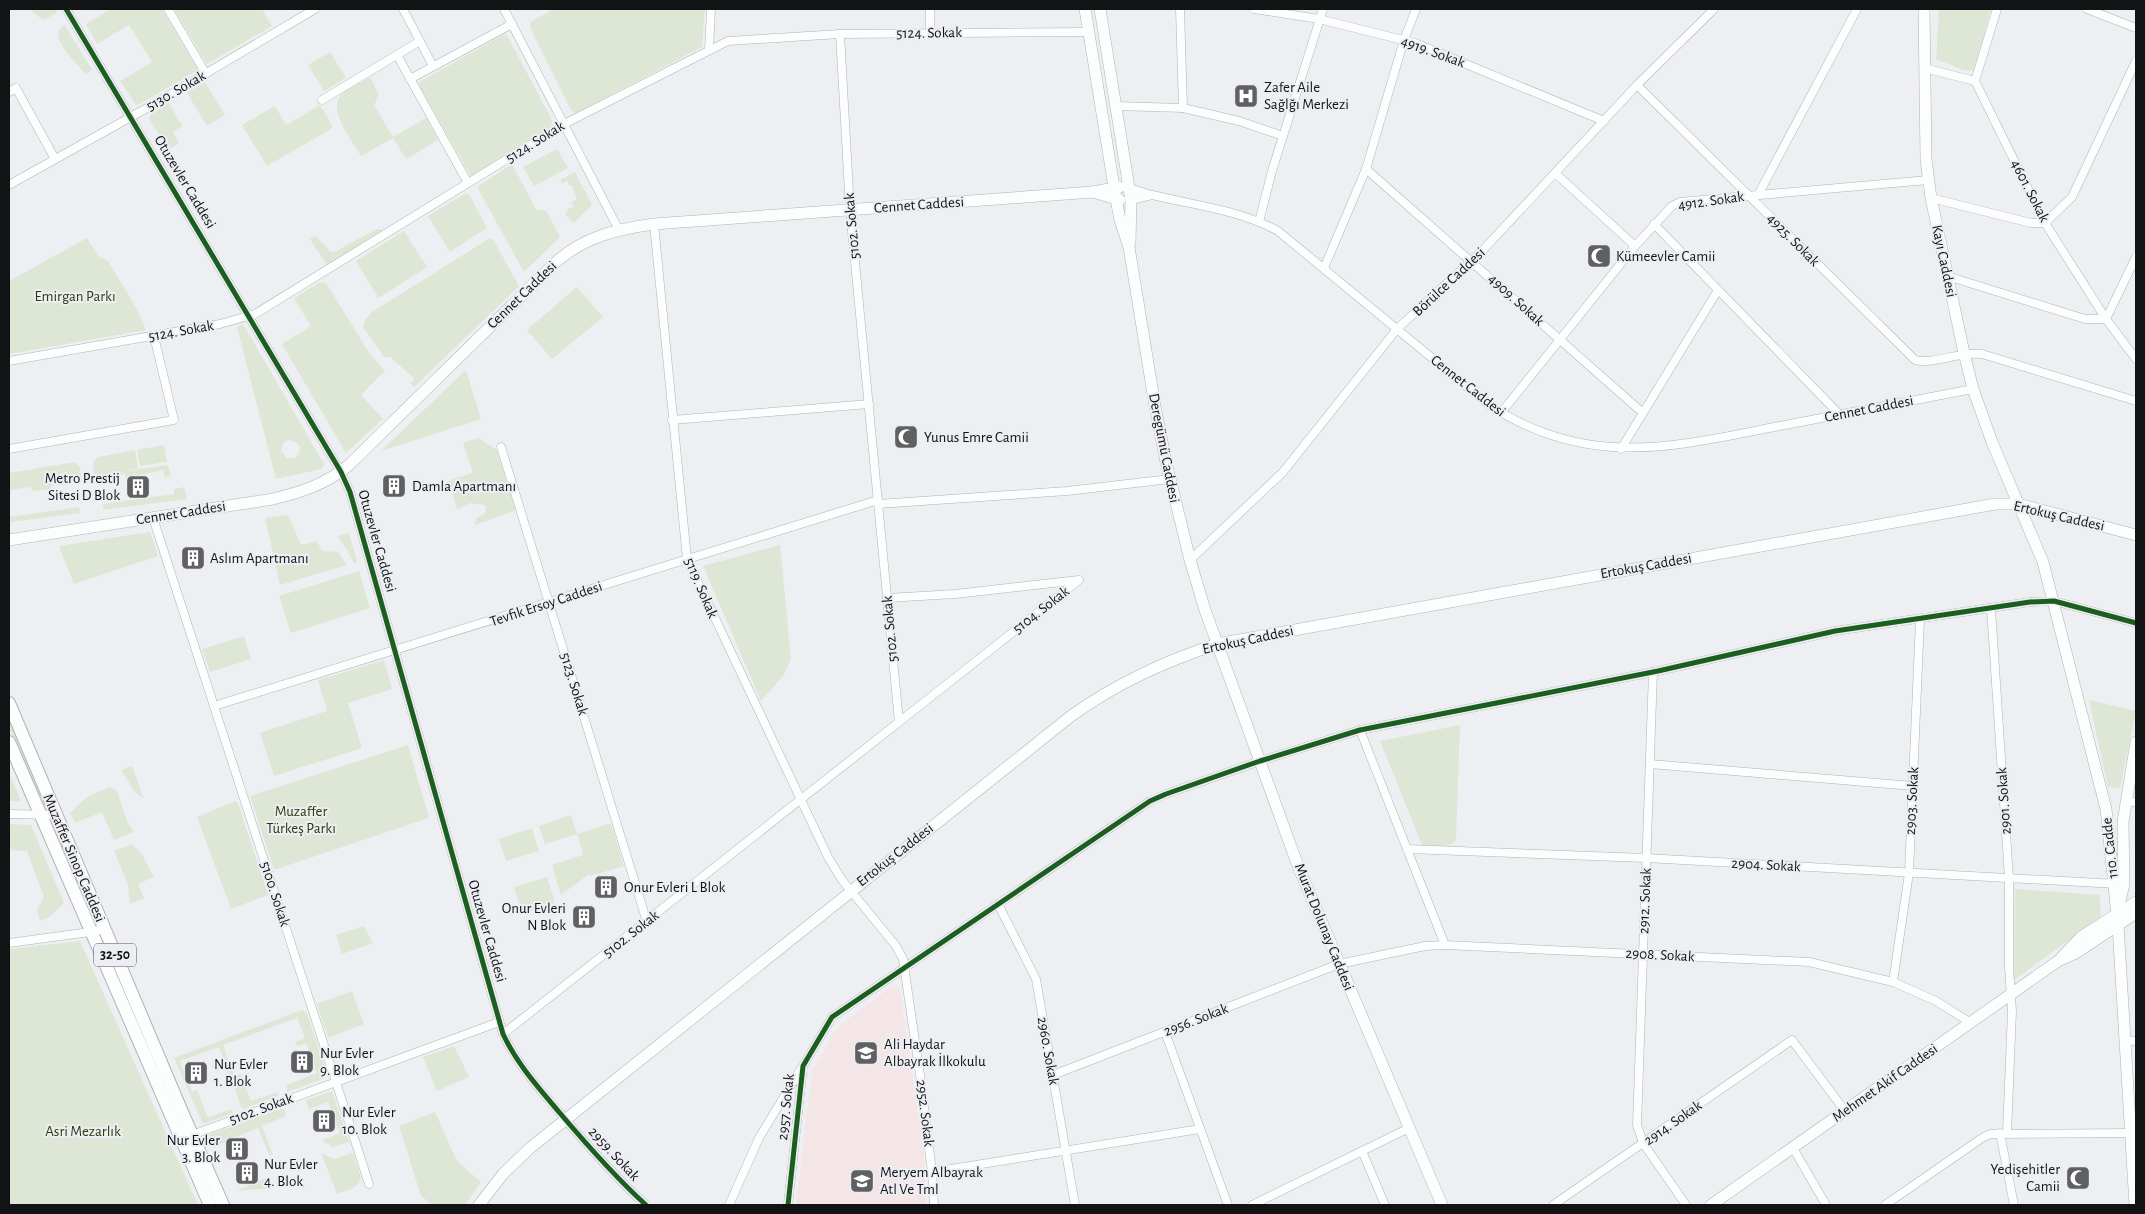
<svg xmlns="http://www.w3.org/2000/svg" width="2145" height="1214" font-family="'Alegreya Sans',sans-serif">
	<rect width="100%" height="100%" fill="#eeeff2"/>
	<path fill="#f4e6e6" d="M891 987 900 990 924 1156 926 1205H796L812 1072 833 1034 847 1020Z"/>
	<g fill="#dee7d5" fill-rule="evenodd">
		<path d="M30 9H55L57 12 45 20 40 18Z"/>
		<path d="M111 9H162L198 70 140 104 136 105 120 81 152 62 129 25 97 44 86 24Z"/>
		<path d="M174 9H262L272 26 207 64Z"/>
		<path d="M554 9H705L702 47 576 113 571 110 532 32 530 24 532 21Z"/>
		<path d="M1939 9H1991L1974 71 1963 70 1936 59Z"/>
		<path d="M64 24 92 70 86 74C78 66 58 45 58 34 58 30 62 27 64 24Z"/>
		<path d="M505 34 508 37 552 120 551 126 471 176 420 87 419 82Z"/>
		<path d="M330 52 346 78 324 91 308 65Z"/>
		<path d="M370 77 379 95 374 105 393 137 426 118 438 140 406 159 393 138 361 156C353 142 328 111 340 96 347 88 361 83 370 77Z"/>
		<path d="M205 82 225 115 207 126 187 93Z"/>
		<path d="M169 103 182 126 173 132 179 143 168 150 149 118 151 114Z"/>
		<path d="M320 105 332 125 331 129 267 166 242 125 275 106 286 125Z"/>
		<path d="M557 149 568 168 534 186 523 167Z"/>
		<path d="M512 164 537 211 543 209 544 211 546 210 560 237 524 272 477 187Z"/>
		<path d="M575 172 592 205 574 223 565 215 568 209 574 207 571 202 577 199 572 185 570 186 567 181 562 183 560 180Z"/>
		<path d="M464 194H468L470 196 487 228 450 252 428 216Z"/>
		<path d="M377 229 384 230 327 265 310 239 316 236 330 251 334 252Z"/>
		<path d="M404 231 427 267 378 298 356 261Z"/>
		<path d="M87 238 98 256 108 261 138 311 146 330 9 354V281Z"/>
		<path d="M490 238 493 239 519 286 414 387 411 384 414 378 390 357H384L363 327 365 320 372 312Z"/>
		<path d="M320 282 326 283 370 354 385 371 361 395 383 419 346 453 282 344 311 326 294 298Z"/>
		<path d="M577 287 603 317 552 359 527 330Z"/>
		<path d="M243 324 324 464 322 469 276 479 237 327ZM288 440 296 442 300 447 299 454 294 458H287L281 451 283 443Z"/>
		<path d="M466 370 481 419 381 451Z"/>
		<path d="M478 438 497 450 516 510 475 525 476 519 486 512 485 505 470 503 457 510 449 480 473 473 463 443Z"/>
		<path d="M164 445 167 462 140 466 137 450Z"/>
		<path d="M135 450 138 468 125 471 168 465 171 476 165 477 163 470 126 478 125 474 105 477V481L95 482 93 463 98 457Z"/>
		<path d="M75 462 80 468 81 476 76 477 77 484 51 486V489L32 491 31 487 11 490V493H9V473Z"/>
		<path d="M184 487 187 499 103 510V504L174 494V489Z"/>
		<path d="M79 507 80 513 10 522 9 517Z"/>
		<path d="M288 515 301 545 316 541 323 551 338 552 347 565 280 585 265 518Z"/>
		<path d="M150 532 158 556 74 584 59 546Z"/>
		<path d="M349 533 357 562 354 563 347 550 337 536Z"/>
		<path d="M780 545 791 659 783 676 761 701 703 566Z"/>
		<path d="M359 571 370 608 291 633 279 596Z"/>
		<path d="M244 636 251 659 210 672 202 649Z"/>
		<path d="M384 660 392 689 348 703 362 748 274 776 260 733 327 711 318 680Z"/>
		<path d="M2089 700 2136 711 2120 788 2108 787Z"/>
		<path d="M9 716 42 794 37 796 9 728Z"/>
		<path d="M1460 725 1456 840C1447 850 1434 847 1422 845L1380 741Z"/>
		<path d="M408 745 429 818 274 870 250 796Z"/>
		<path d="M132 766 144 799 135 792 121 770Z"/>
		<path d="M9 773 21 801H9Z"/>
		<path d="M109 787 116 789 128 823 134 832 114 840 102 812 75 823 70 813 87 797Z"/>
		<path d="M235 801 238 803 268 895 231 909 197 817Z"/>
		<path d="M571 815 577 834 611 823 624 866 590 876 589 874 561 895 552 865 583 855 577 834 545 844 539 826Z"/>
		<path d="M9 824 31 825 64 903 49 917 40 921 37 910 44 897 27 851 9 850Z"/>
		<path d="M532 828 539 851 506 861 499 839Z"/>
		<path d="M132 844 141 853 154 877 138 884 144 898 130 904 128 884 114 851Z"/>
		<path d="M547 877 555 903 522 914 514 887Z"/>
		<path d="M2015 889 2100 895 2101 917 2014 980Z"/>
		<path d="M364 926 373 943 342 954 336 935Z"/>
		<path d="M80 941 198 1205H9V949Z"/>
		<path d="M352 991 364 1024 328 1038 317 1004Z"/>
		<path d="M302 1010 307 1013 327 1073 323 1079 287 1092V1085L317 1073 306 1043 297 1046 295 1042 305 1038 297 1018 223 1045 234 1076 241 1074 251 1101 277 1092 278 1096 242 1109 219 1047 180 1061 192 1092 197 1090 208 1118 231 1109 233 1113 203 1124 174 1058Z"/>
		<path d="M454 1046 469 1077 437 1091 423 1057Z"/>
		<path d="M332 1091 349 1142 333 1147 322 1140 340 1133 328 1102 309 1109 306 1100Z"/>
		<path d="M283 1108 286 1116 262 1126 273 1155H269L258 1128 213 1147 208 1135Z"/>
		<path d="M435 1112 457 1161 481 1182 465 1205H433L421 1196 399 1126Z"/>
		<path d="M321 1153 334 1159 353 1153 361 1178C359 1188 346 1191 337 1194Z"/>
		<path d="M266 1178 272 1188 236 1191Z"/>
	</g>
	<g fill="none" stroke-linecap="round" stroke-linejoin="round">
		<defs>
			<g id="street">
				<path d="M66 9 341 472 350 492 503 1034C517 1064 538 1087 559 1112 587 1145 615 1177 646 1205"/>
				<path d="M168 9 206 74"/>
				<path d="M403 9 433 66"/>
				<path d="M504 9 619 230"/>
				<path d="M930 9V33"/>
				<path d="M1180 9 1183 108"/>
				<path d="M1254 9 1319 19 1415 43 1604 121"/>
				<path d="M1997 9 1975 81 2045 223 2106 319 2136 359"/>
				<path d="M2087 9 2136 28"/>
				<path d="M709 50 711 9"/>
				<path d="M397 55 468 183"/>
				<path d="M1924 68 1975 81"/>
				<path d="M410 79 512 24"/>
				<path d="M1637 85 1915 360C1932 365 1960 351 1982 354L2136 401"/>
				<path d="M9 92 16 88 55 159"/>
				<path d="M322 100 420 41"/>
				<path d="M1116 106 1183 108 1239 121 1283 136"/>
				<path d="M1366 169 1643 413"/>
				<path d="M1555 173 1635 246"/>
				<path d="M9 185 154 104 315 9"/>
				<path d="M1129 188 1152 195 1131 200"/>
				<path d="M1152 195C1194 205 1240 210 1278 231L1489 405C1592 472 1679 445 1790 424 1851 412 1912 401 1973 389"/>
				<path d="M1758 195 1857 9"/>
				<path d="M1931 198 2031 223H2045L2072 197 2136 61"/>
				<path d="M1259 222 1272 171 1323 9"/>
				<path d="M654 224 687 559 828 857 842 880 896 946 903 959 920 1075 932 1172 934 1205"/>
				<path d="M1654 224 1840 415"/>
				<path d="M1324 268 1366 169 1404 40 1416 9"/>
				<path d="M1947 276 2085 319H2106L2136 257"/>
				<path d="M9 361 220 324 255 314 564 124 728 41 840 34 1089 32"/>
				<path d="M1501 413 1635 246 1672 206 1680 202 1928 180"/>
				<path d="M672 420 869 404"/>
				<path d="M501 447 647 922"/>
				<path d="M9 449 174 420 154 336"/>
				<path d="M1621 449 1718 290"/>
				<path d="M878 504 1067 491 1170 479"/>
				<path d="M153 518 369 1184"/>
				<path d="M1190 560 1283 472 1397 329 1482 251 1637 85 1714 9"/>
				<path d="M887 598 955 594 1079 580 899 722"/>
				<path d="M1991 608 2009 878V967L2012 1011 2007 1133"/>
				<path d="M1653 672 1637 1125 1643 1143 1686 1205"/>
				<path d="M214 706 878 500"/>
				<path d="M1360 730 1445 945"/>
				<path d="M1650 764 1913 786"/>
				<path d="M2126 800 2136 803"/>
				<path d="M9 814 56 815"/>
				<path d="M1407 849 1646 858 2117 884"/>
				<path d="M998 904 1036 979 1075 1205"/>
				<path d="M9 943 90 932 104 929"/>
				<path d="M1893 982 1909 873 1920 619"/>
				<path d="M1165 1032 1228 1205"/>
				<path d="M503 1034 899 722 850 210 840 34"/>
				<path d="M2125 1040 2136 1041"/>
				<path d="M1053 1075 1339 964 1425 946 1445 945 1809 962 1893 982 1936 1001 1971 1023"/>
				<path d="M2000 1133 2014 1205"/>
				<path d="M192 1135 499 1022"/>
				<path d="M1793 1148 1826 1205"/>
				<path d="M1362 1151 1385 1205"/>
				<path d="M932 1172 1200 1129"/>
				<path d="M729 1205 759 1138 802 1067"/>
				<path d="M788 1205 803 1066 832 1017 1150 801 1166 794 1260 761 1360 730 1658 671 1835 631 2030 602 2054 601 2136 623"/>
				<path d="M1252 1205 1409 1128"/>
				<path d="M1553 1205 1792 1040 1845 1111"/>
				<path d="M1885 1205 1982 1138 1990 1134 2131 1133"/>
			</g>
			<g id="secondary">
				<path d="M1085 9 1116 199 1120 220 1129 247 1155 406 1166 462 1190 560 1205 610 1298 866 1442 1205"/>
				<path d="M1100 9 1131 200 1130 243"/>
				<path d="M1924 9 1926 160 1931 198 1964 353 1973 389 1992 442 2043 562 2106 809 2118 925 2135 1205"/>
				<path d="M1120 187 1093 192 1120 200"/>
				<path d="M9 540 273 499C302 492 326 484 349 465L556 262C584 237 617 229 654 224L1093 192"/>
				<path d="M2118 909 2124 884 2123 822 2136 742"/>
				<path d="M2061 958 2081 937 2136 902"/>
				<path d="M479 1205 503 1174 530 1148 1071 716C1117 683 1164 662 1217 644L1995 504H2018L2136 535"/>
				<path d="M1711 1205 2058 961 2076 953 2136 913"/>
			</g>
			<g id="primary">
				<path d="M9 703 182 1112 223 1205"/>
				<path d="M9 742 210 1205"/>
			</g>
		</defs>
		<use href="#street" stroke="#b2b2b4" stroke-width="9"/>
		<use href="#secondary" stroke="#b2b2b4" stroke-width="12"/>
		<use href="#primary" stroke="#b2b2b4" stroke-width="14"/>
		<use href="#street" stroke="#fcfdfd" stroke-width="8"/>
		<use href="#secondary" stroke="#fcfdfd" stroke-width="11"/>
		<use href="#primary" stroke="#fcfdfd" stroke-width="12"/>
		<defs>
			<g id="cycleway">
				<path d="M66 9 341 472 350 492 503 1034C517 1064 538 1087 559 1112 587 1145 615 1177 646 1205"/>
				<path d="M788 1205 803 1066 832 1017 1150 801 1166 794 1260 761 1360 730 1658 671 1835 631 2030 602 2054 601 2136 623"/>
			</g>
		</defs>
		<use href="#cycleway" stroke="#edeef3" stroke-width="8"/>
		<use href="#cycleway" stroke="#1b5e20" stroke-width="5"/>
	</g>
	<defs>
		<symbol id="hospital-square" viewBox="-11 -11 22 22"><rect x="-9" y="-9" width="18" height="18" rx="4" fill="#5f6062" stroke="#edeef3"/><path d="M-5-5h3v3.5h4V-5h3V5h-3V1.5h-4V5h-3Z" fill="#fff"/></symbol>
		<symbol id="mosque-square" viewBox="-11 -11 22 22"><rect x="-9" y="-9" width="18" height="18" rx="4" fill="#5f6062" stroke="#edeef3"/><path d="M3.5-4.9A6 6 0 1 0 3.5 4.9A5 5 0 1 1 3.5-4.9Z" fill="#fff"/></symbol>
		<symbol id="building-square" viewBox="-11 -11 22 22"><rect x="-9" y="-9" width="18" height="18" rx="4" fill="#5f6062" stroke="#edeef3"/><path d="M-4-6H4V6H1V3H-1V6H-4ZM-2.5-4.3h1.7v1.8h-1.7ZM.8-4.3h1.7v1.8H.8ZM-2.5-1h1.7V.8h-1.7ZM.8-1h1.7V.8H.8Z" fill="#fff"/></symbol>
		<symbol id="school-square" viewBox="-11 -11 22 22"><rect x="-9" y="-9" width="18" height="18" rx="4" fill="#5f6062" stroke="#edeef3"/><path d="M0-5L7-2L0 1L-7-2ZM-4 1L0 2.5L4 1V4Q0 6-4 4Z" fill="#fff"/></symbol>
	</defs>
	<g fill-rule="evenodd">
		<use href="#hospital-square" x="1232" y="82" width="28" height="28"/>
		<use href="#mosque-square" x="1585" y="242" width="28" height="28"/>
		<use href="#mosque-square" x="892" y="423" width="28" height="28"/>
		<use href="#building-square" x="380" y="472" width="28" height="28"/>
		<use href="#building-square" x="124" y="473" width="28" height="28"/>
		<use href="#building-square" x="179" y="544" width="28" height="28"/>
		<use href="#building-square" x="592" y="873" width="28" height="28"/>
		<use href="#building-square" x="570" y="903" width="28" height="28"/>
		<use href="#school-square" x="852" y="1039" width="28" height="28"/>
		<use href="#building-square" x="288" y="1048" width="28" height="28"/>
		<use href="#building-square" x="182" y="1059" width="28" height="28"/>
		<use href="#building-square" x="310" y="1107" width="28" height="28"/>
		<use href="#building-square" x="223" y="1135" width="28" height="28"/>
		<use href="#building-square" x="233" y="1159" width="28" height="28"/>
		<use href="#mosque-square" x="2064" y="1164" width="28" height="28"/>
		<use href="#school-square" x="848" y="1167" width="28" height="28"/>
	</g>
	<g text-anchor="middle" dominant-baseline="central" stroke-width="4" stroke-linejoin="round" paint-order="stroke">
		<rect fill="#edeef3" stroke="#545557" stroke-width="1" x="94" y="943.5" width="42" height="23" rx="4"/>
		<g font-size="14" font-weight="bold" fill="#121314">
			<text x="115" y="955">32-50</text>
		</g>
		<g font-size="15" fill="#121314" stroke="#edeef3">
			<text transform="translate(929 33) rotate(-1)">5124. Sokak</text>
			<text transform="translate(1433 52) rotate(20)">4919. Sokak</text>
			<text transform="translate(176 91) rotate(-30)">5130. Sokak</text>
			<text transform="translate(535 142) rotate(-32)">5124. Sokak</text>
			<text transform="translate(185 182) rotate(59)">Otuzevler Caddesi</text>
			<text transform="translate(2030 191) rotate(63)">4601. Sokak</text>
			<text transform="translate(1711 201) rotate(-8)">4912. Sokak</text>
			<text transform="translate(919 205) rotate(-4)">Cennet Caddesi</text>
			<text transform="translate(852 226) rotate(-95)">5102. Sokak</text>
			<text transform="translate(1793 240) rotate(45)">4925. Sokak</text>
			<text transform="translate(1944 261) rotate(78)">Kayı Caddesi</text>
			<text transform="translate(1449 282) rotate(-43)">Börülce Caddesi</text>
			<text transform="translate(522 295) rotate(-44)">Cennet Caddesi</text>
			<text transform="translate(1516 300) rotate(42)">4909. Sokak</text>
			<text transform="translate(181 331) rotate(-10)">5124. Sokak</text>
			<text transform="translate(1468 386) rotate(38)">Cennet Caddesi</text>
			<text transform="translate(1869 409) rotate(-11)">Cennet Caddesi</text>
			<text transform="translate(1164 448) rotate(79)">Deregümü Caddesi</text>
			<text transform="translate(181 513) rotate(-9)">Cennet Caddesi</text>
			<text transform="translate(2059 516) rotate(13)">Ertokuş Caddesi</text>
			<text transform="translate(377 541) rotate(74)">Otuzevler Caddesi</text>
			<text transform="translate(1646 566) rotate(-10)">Ertokuş Caddesi</text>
			<text transform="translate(701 588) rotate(67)">5119. Sokak</text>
			<text transform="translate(546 604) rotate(-18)">Tevfik Ersoy Caddesi</text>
			<text transform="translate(1041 610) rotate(-38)">5104. Sokak</text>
			<text transform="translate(890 629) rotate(-95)">5102. Sokak</text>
			<text transform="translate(1248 640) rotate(-12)">Ertokuş Caddesi</text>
			<text transform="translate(574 684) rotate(73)">5123. Sokak</text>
			<text transform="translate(1912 801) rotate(-87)">2903. Sokak</text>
			<text transform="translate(2004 801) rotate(-94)">2901. Sokak</text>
			<text transform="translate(2110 848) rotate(-96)">110. Cadde</text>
			<text transform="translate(895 855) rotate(-38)">Ertokuş Caddesi</text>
			<text transform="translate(74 858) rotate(67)">Muzaffer Sinop Caddesi</text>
			<text transform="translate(1766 865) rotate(3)">2904. Sokak</text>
			<text transform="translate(275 894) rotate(72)">5100. Sokak</text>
			<text transform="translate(1645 901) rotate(-88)">2912. Sokak</text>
			<text transform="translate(1324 927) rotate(68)">Murat Dolunay Caddesi</text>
			<text transform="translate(487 931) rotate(74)">Otuzevler Caddesi</text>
			<text transform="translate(631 934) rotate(-38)">5102. Sokak</text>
			<text transform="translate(1660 955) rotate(3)">2908. Sokak</text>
			<text transform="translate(1196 1020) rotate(-21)">2956. Sokak</text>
			<text transform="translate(1048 1051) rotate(80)">2960. Sokak</text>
			<text transform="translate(1885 1083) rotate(-35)">Mehmet Akif Caddesi</text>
			<text transform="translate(786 1107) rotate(-84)">2957. Sokak</text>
			<text transform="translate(261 1109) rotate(-20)">5102. Sokak</text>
			<text transform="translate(925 1113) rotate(83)">2952. Sokak</text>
			<text transform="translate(1673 1123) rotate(-35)">2914. Sokak</text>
			<text transform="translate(614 1154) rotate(47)">2959. Sokak</text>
		</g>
		<g font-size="15" fill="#121314" stroke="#edeef3" text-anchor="start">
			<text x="1264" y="87">Zafer Aile<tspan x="1264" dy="17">Sağlğı Merkezi</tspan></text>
			<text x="1616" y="256">Kümeevler Camii</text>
			<text x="924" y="437">Yunus Emre Camii</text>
			<text x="120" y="478" text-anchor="end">Metro Prestij<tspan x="120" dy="17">Sitesi D Blok</tspan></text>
			<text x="412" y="486">Damla Apartmanı</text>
			<text x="210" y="558">Aslım Apartmanı</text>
			<text x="624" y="887">Onur Evleri L Blok</text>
			<text x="566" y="908" text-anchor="end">Onur Evleri<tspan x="566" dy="17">N Blok</tspan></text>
			<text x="884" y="1044">Ali Haydar<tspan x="884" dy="17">Albayrak İlkokulu</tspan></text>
			<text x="320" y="1053">Nur Evler<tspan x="320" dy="17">9. Blok</tspan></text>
			<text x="214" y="1064">Nur Evler<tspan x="214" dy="17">1. Blok</tspan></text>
			<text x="342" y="1112">Nur Evler<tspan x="342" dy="17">10. Blok</tspan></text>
			<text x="220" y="1140" text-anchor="end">Nur Evler<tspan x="220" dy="17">3. Blok</tspan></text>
			<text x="264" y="1164">Nur Evler<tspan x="264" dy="17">4. Blok</tspan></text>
			<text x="2060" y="1169" text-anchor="end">Yedişehitler<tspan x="2060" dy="17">Camii</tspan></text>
			<text x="880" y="1172">Meryem Albayrak<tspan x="880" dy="17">Atl Ve Tml</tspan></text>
		</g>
		<g font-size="15" fill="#2a3c0e" stroke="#edeef3">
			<text x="75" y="296">Emirgan Parkı</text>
			<text x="301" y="811">Muzaffer<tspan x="301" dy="17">Türkeş Parkı</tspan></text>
			<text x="83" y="1131">Asri Mezarlık</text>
		</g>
	</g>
	<rect width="2145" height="1214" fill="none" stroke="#121314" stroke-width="20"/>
</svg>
